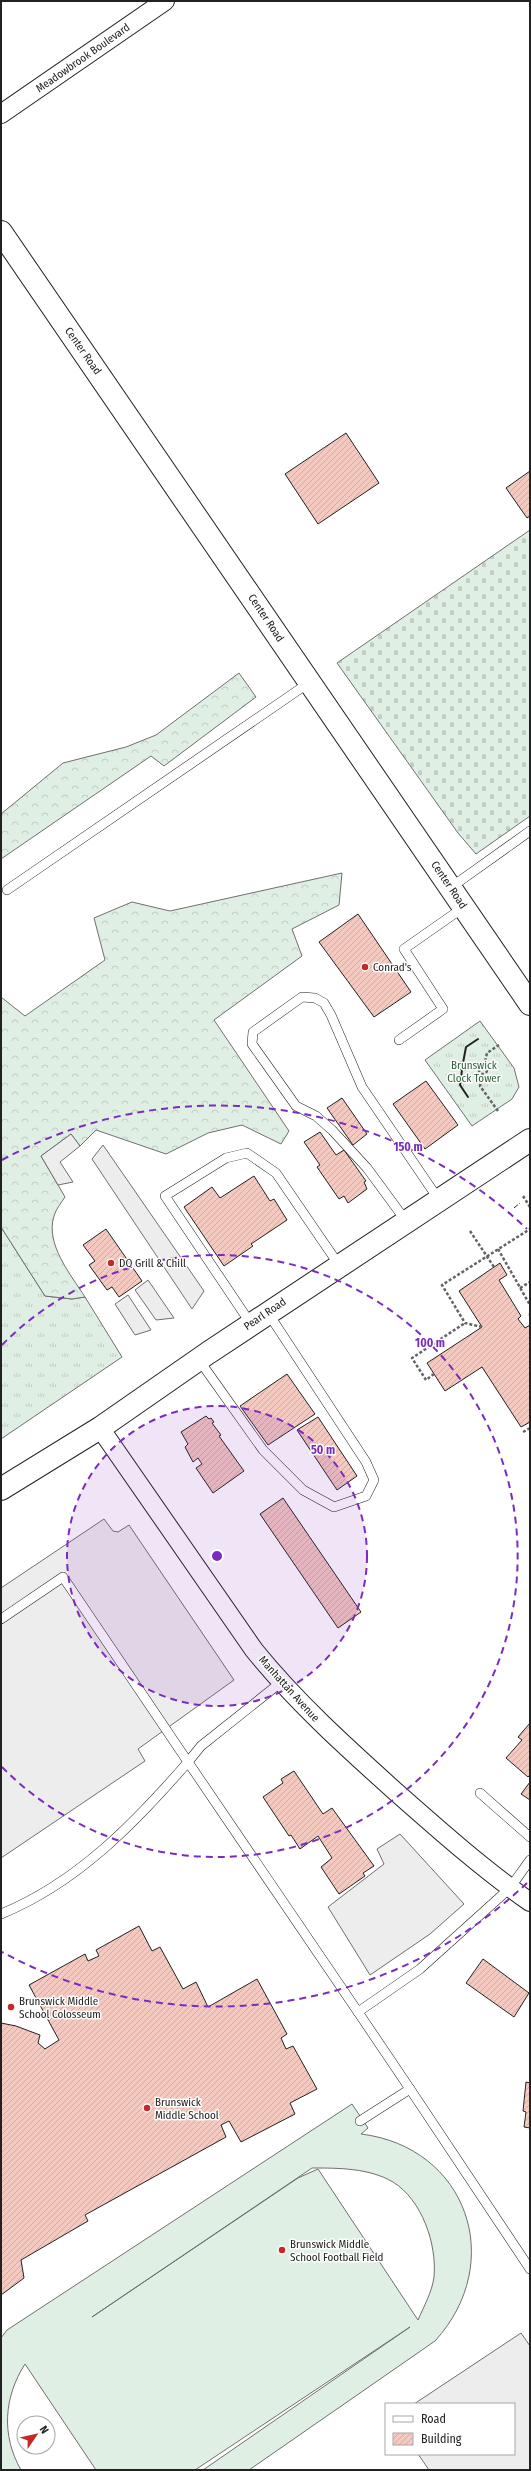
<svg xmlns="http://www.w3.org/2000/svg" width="531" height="2471" font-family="'Fira Sans Condensed',sans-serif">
	<defs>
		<pattern id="grass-tufts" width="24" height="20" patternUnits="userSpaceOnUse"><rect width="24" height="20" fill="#e0efe3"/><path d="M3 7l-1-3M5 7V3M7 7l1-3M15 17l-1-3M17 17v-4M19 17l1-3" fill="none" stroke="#c0cdc2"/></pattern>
		<pattern id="forest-crowns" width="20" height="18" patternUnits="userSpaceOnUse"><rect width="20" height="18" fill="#e0efe3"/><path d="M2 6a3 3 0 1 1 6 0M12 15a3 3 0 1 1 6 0" fill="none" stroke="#c0cdc2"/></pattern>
		<pattern id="cemetery-stones" width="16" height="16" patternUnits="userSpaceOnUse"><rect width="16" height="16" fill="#e0efe3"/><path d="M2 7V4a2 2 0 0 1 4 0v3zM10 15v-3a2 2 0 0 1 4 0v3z" fill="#c0cdc2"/></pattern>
		<pattern id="building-hatch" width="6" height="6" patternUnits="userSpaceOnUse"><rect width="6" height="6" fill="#f3c9c0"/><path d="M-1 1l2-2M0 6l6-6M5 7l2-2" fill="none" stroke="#d0aca5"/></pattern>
	</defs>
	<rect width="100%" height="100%" fill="#fff"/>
	<g fill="url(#grass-tufts)" stroke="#6f6f6f">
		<path d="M480 1021 514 1068 519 1087 512 1099 472 1126 425 1060Z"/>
		<path d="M1 1227 45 1296 72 1299 85 1297 122 1357 1 1439Z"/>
	</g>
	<g fill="url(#forest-crowns)" stroke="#6f6f6f">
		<path d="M239 673 256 697 164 766 151 756 1 859V814L63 763 126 747 156 735Z"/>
		<path d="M342 873 339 905 292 929 302 956 214 1020 289 1131 281 1144 242 1125 208 1133 166 1154 96 1130 80 1146 71 1134 41 1156 65 1197C61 1203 56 1209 54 1216 45 1244 71 1275 85 1297L72 1299 45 1296 1 1227V997L25 1016 105 960 94 918 132 902 170 911Z"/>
	</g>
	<path fill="url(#cemetery-stones)" stroke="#6f6f6f" d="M530 530V816L476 854 458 833 337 663Z"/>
	<path fill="#e0efe3" stroke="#6f6f6f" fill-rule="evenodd" d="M352 2104 368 2128 361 2134C467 2147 507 2262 435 2341L249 2470H203L410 2327 195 2470H96L25 2364C4 2397 1 2435 21 2470H1V2338L7 2330ZM312 2168C339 2168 369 2168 393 2182 422 2200 437 2244 434 2277 432 2292 424 2306 418 2320L318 2169 298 2178 92 2317Z"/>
	<g fill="#ededed" stroke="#6f6f6f">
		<path d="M71 1134 80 1146 60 1162 73 1182 58 1185 41 1156Z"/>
		<path d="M103 1145 204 1291 192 1309 92 1159Z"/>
		<path d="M148 1280 174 1318 156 1320 135 1290Z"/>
		<path d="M128 1295 151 1330 135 1335 115 1304Z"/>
		<path d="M104 1519 113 1531 118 1532 129 1525 234 1680 138 1749 145 1761 1 1858V1588Z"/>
		<path d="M400 1834 464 1904 430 1934 370 1975 328 1907 384 1864 377 1849Z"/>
		<path d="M521 2333 530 2346V2470H429L418 2454H514V2404H414Z"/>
	</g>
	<g fill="url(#building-hatch)" stroke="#222">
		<path d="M346 433 379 483 318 524 285 474Z"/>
		<path d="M530 471V516L527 518 506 488Z"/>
		<path d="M358 914 411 992 374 1017 319 942Z"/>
		<path d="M460 1062 468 1063 466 1070 459 1069Z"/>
		<path d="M426 1081 458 1125 425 1149 393 1104Z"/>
		<path d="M342 1098 367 1134 353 1145 327 1108Z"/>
		<path d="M320 1132 336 1155 344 1150 366 1181 364 1182 367 1189 348 1203 344 1196 339 1199 317 1167 320 1165 304 1142Z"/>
		<path d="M254 1176 270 1201 274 1199 287 1220 251 1244 253 1246 224 1266 184 1207 212 1187 220 1198Z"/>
		<path d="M106 1229 142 1281 119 1297 112 1287 107 1290 89 1265 95 1261 83 1245Z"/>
		<path d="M500 1263 507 1275 499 1280 521 1316 518 1319 525 1328 530 1325V1321V1422L521 1427 482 1367 445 1391 427 1363 482 1327 459 1291Z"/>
		<path d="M287 1374 315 1414 268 1445 240 1406Z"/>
		<path d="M206 1416 209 1419 211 1418 214 1422 212 1423 221 1435 219 1436 244 1471 213 1493 196 1468 202 1464 198 1458 193 1462 185 1447 188 1444 181 1432Z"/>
		<path d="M318 1417 357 1476 337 1490 297 1430Z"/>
		<path d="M283 1498 361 1612 338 1628 260 1514Z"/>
		<path d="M530 1723V1775L528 1777 506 1758 522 1740 518 1737Z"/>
		<path d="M294 1771 323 1814 332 1808 374 1866 363 1873 365 1876 339 1894 321 1867 332 1858 318 1836 300 1849 291 1835 289 1836 263 1797 283 1783 281 1779Z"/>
		<path d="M530 1782V1800L521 1794Z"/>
		<path d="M139 1926 152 1951 160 1947 183 1989 196 1982 208 2007 257 1979 287 2034 281 2038 286 2049 293 2046 317 2089 290 2103 295 2114 241 2142 229 2121 221 2125 226 2137 85 2215 88 2221 21 2260 24 2278 1 2295V2023L16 2026 40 2035 38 2043 45 2049 59 2040 29 1985 85 1954 88 1961 99 1956 96 1950Z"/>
		<path d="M483 1959 529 1993 514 2017 466 1983Z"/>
		<path d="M526 2082 530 2083V2128L524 2127 526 2112 523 2111Z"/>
	</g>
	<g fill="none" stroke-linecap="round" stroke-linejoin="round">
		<defs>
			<g id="lane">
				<path d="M450 888 530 831"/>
				<path d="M7 890 310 682"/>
				<path d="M399 1040 443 1009 404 949 464 907"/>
				<path d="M406 1221 367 1168 332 1130 316 1116 296 1106 252 1044 253 1032 302 997 315 998 324 1003 331 1015 362 1087 439 1200"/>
				<path d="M251 1324 165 1196 226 1158 247 1153 276 1173 339 1265"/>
				<path d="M199 1360 263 1450 303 1490 334 1507 366 1496 374 1480 366 1462 268 1313"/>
				<path d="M1 1619 63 1577 188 1762 201 1746 280 1683"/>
				<path d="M480 1793 530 1837"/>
				<path d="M1 1914C77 1883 135 1823 188 1762L358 2012 420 1969 510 1888 530 1860"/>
				<path d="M358 2012 410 2089"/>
				<path d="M360 2121 410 2089 530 2269"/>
			</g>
			<g id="street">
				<path d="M1 114 165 1"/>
				<path d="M100 1428 254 1650C297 1703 346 1747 396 1792 439 1830 483 1869 530 1902"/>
			</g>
			<g id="primary">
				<path d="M1 232 530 1004"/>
				<path d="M1 1489 100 1428 208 1353 530 1140"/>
			</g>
		</defs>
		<use href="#lane" stroke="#222" stroke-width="10"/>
		<use href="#street" stroke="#222" stroke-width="20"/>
		<use href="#primary" stroke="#222" stroke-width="24"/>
		<g stroke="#646464" stroke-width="2.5" stroke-dasharray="3 2" stroke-linecap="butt">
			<circle cx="483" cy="1070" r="4"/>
			<path d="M484 1066 487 1053 499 1045"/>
			<path d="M482 1074 480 1086 498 1111"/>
			<path d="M523 1196 530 1207"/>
			<path d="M470 1231 494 1267"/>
			<path d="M498 1249 530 1305"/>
			<path d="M520 1288 530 1282"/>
			<path d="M530 1313V1317"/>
			<path d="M482 1327 465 1323 442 1285 530 1229"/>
			<path d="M434 1374 426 1380 412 1358 465 1323"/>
			<path d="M523 1432 530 1428"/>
		</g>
		<use href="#lane" stroke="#fff" stroke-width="9"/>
		<use href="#street" stroke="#fff" stroke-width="18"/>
		<use href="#primary" stroke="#fff" stroke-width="22"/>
		<path stroke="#222" stroke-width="1" stroke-dasharray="5 2" stroke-linecap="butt" d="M514 1208 520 1203"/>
		<g stroke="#222" stroke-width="2">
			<path d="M463 1063 466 1047 478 1039"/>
			<path d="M462 1070 460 1085 468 1097"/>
		</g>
	</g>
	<circle cx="217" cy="1556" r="150" fill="#7b2cbf" fill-opacity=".12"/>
	<g fill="none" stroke="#7b2cbf" stroke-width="2" stroke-dasharray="7 5">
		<circle cx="217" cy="1556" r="150"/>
		<path d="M2 1345A301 301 0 1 1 2 1767"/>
		<path d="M527 1883A451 451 0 0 1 2 1952M2 1160A451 451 0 0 1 527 1229"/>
	</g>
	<g fill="#c62828" stroke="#fff" stroke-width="1.5">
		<circle cx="365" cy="967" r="4"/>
		<circle cx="111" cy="1263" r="4"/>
		<circle cx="11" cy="2007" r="4"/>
		<circle cx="147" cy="2108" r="4"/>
		<circle cx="282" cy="2250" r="4"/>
	</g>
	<g text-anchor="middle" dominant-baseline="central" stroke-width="3" stroke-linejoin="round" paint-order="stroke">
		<g font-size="11" fill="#222" stroke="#fff">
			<text transform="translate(83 58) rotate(-35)">Meadowbrook Boulevard</text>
			<text transform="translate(83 351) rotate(55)">Center Road</text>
			<text transform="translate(266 618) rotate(56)">Center Road</text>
			<text transform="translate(449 885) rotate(56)">Center Road</text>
			<text transform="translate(265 1314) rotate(-34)">Pearl Road</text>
			<text transform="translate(289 1689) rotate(48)">Manhattan Avenue</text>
		</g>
		<g font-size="11" fill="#222" stroke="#fff" text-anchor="start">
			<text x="373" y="967">Conrad's</text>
			<text x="119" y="1263">DQ Grill &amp; Chill</text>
			<text x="19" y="2001">Brunswick Middle<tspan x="19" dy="13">School Colosseum</tspan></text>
			<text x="155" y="2102">Brunswick<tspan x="155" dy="13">Middle School</tspan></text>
			<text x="290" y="2244">Brunswick Middle<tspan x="290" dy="13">School Football Field</tspan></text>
		</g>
		<g font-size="11" fill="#2f5e38" stroke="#fff">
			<text x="474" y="1065">Brunswick<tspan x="474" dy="13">Clock Tower</tspan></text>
		</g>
	</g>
	<circle cx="217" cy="1556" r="6" fill="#7b2cbf" stroke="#fff" stroke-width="2"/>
	<g font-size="12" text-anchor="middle" font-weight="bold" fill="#7b2cbf" stroke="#fff" stroke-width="3" stroke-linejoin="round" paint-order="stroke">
		<text x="408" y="1151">150 m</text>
		<text x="430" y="1347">100 m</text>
		<text x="323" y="1454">50 m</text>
	</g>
	<rect width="531" height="2471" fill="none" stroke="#222222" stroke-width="4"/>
	<rect x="385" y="2403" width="130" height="52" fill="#ffffff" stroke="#a7a7a7"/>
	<rect x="393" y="2416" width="20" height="6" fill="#ffffff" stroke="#a7a7a7"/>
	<text x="421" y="2423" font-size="12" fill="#222222">Road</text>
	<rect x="393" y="2433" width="20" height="12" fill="url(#building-hatch)" stroke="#a7a7a7"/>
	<text x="421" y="2443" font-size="12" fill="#222222">Building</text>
	<g transform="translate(36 2435) rotate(56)"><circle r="19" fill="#ffffff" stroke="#a7a7a7"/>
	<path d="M0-3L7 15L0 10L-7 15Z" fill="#c62828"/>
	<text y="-6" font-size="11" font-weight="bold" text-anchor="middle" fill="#222222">N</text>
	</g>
</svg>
